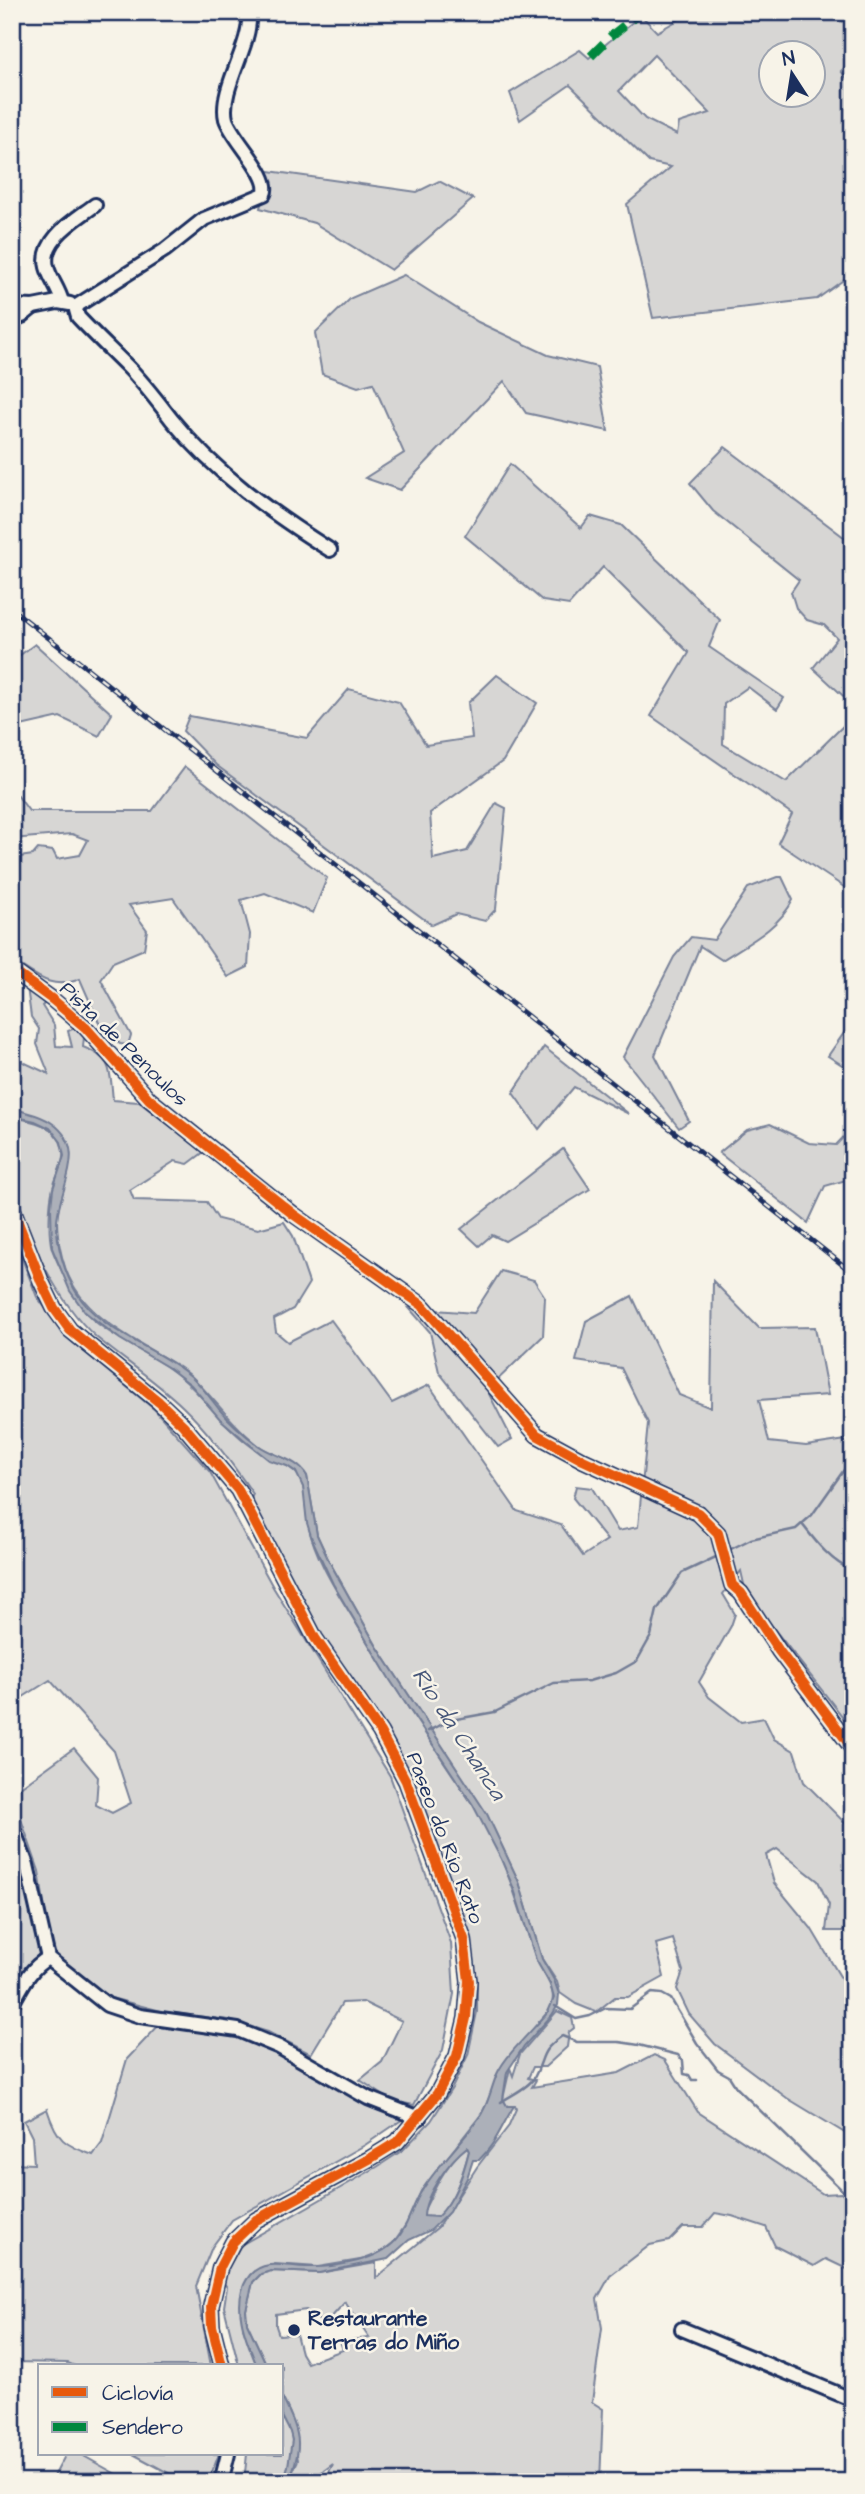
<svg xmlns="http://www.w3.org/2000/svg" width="865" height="2494" font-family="'Architects Daughter',sans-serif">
	<rect width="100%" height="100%" fill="#f7f3e8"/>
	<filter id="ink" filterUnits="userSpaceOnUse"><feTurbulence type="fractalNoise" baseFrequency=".0143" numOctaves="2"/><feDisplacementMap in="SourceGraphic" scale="14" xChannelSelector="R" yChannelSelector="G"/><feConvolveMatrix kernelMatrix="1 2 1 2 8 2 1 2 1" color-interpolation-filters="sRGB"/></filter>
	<g filter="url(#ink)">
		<g fill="#d7d6d4" stroke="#798299" stroke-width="2" fill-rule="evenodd">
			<path d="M692 12H853V60L841 71 853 85V273L817 299 653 318 627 204 671 167 649 162 570 85 520 120 510 93 580 50 589 58 641 15 657 32ZM770 52H812V94H770ZM654 55 710 113 679 123 677 135 645 119 619 91Z"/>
			<path d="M269 171 417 192 439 181 473 199 391 270 314 223 260 208Z"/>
			<path d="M404 275 478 322 548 355 597 367 608 431 526 413 504 381 400 490 365 478 404 453 373 383 358 387 322 374 315 333 351 298Z"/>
			<path d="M725 447 853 544V705L813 668 837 638 824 625 807 620 796 608 791 592 799 580 713 511 690 483Z"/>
			<path d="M510 464 581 528 590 516 621 525 720 620 709 647 784 698 777 709 748 687 724 704 723 744 786 782 845 724 853 712V893L778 843 792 814 651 716 689 653 603 567 569 605 543 601 465 536Z"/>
			<path d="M35 644 112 714 99 736 60 717 12 728V661Z"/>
			<path d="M497 675 537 703 503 761 430 813 433 859 467 851 496 803 506 808 496 909 485 921 456 914 432 925 216 765 183 731 189 716 307 738 349 689 399 702 426 745 472 738 468 703Z"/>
			<path d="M185 767 327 878 313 913 265 893 241 900 250 934 248 967 228 977 173 898 129 905 147 930 144 949 113 962 101 980 131 1035 128 1045 120 1044 100 1025 80 979C51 991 36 975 12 960V858L33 855 38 849 53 851 57 859 80 855 88 840 72 834 12 839V788L29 811H152Z"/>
			<path d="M777 877H782L793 900C778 929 748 943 722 960L700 946 655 1055 689 1121 679 1128 623 1057 674 957 691 937 714 940 748 888Z"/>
			<path d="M27 987 47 1001 42 1006 54 1025 56 1046 72 1047 68 1031 77 1027 84 1037 83 1047C113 1058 110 1072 113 1100L139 1102 204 1152 188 1164 175 1161 130 1190 134 1200 207 1202 218 1219 258 1229 284 1222 293 1236 309 1283 293 1309 274 1319 276 1332 288 1342 331 1320 392 1403 429 1385 517 1511 561 1525 583 1556 607 1540 573 1498 576 1486 592 1488 618 1531 638 1527 648 1423 621 1368 576 1361 586 1321 632 1296 679 1395 711 1408 713 1281 759 1328 815 1327 828 1395 759 1400 769 1442 806 1446 853 1439V1615H846L853 1645V1730L746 1593 741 1571 723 1594 735 1614 731 1626 699 1682 709 1697 741 1722 764 1718 774 1739 794 1751 804 1782 846 1824 853 1836V1934L849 1931H826L829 1905 818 1881 777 1849 766 1855 774 1883 811 1928 841 1978 853 1970V2138L787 2098 715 2044 689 2014 677 1989 683 1971 673 1939 656 1944 664 1977 628 1997H615L596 2012 576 2004 560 1993 557 1982 542 1959 519 1882 487 1815 376 1645 329 1561 317 1535 307 1476C299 1469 290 1461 281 1457 273 1453 265 1451 258 1445 232 1425 214 1398 191 1376 179 1365 164 1358 151 1350 111 1327 73 1304 62 1257 59 1245 57 1232 57 1220 59 1186 77 1174 66 1137L12 1108V1049L23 1062 49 1074 37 1044 39 1029 31 1017Z"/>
			<path d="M853 1020V1072L828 1056Z"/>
			<path d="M544 1047 629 1114 574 1087 539 1129 513 1093Z"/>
			<path d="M12 1116C30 1122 50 1122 60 1141 69 1157 57 1172 53 1188 49 1203 48 1235 52 1249 58 1265 74 1294 83 1309 96 1329 149 1354 170 1369 202 1391 222 1427 255 1449 267 1458 283 1461 294 1471 308 1483 304 1507 308 1524 316 1563 342 1599 362 1633 386 1673 411 1713 437 1751 452 1775 469 1797 483 1821 507 1864 520 1910 535 1956 542 1975 562 1992 548 2012L503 2064 483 2112 421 2191 407 2223 393 2243 377 2255 366 2259 318 2267 275 2264 250 2275 243 2328 257 2366H239L224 2307 227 2287 221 2280 241 2245 377 2167 403 2150 431 2121 452 2088 468 2055 477 2012V1981L469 1936 459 1904 409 1774 397 1748 312 1621 250 1501 253 1494C232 1463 210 1433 183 1407 156 1381 125 1361 96 1337 59 1304 23 1233 13 1185 9 1163 12 1138 12 1116Z"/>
			<path d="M770 1124 809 1143 836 1145 853 1127V1178L825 1186 808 1223 719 1153 747 1130Z"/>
			<path d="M563 1149 590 1189 505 1241 492 1235 479 1246 461 1229Z"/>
			<path d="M12 1233 37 1297 70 1340 155 1410 210 1472 273 1587 390 1776 451 1943 454 1994 443 2050 414 2105 392 2101 360 2080 382 2062 402 2021 363 2002 342 2003 311 2054 268 2032 229 2020 165 2012 111 1998 68 1967 51 1948 39 1871 12 1793 74 1748 98 1777 96 1805 112 1813 131 1803 114 1751 50 1680 12 1704Z"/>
			<path d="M501 1271 534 1280 545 1297 543 1336 487 1390 512 1439 498 1447 439 1372 430 1332 409 1308 474 1313Z"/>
			<path d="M12 1836 41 1950 12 2000Z"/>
			<path d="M557 2011 572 2018 574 2028 569 2032 567 2047 545 2067H533L528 2078 536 2080 532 2087 619 2073 654 2055 665 2060 698 2112 823 2194 841 2193 853 2203V2272L826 2259 814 2266 775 2246 766 2227 732 2216 715 2213 703 2227H683L669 2241 650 2245 610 2276 597 2299 602 2328 592 2402 603 2409 600 2482H324L333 2464 308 2482H288L298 2460 290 2414 282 2397V2366H267L247 2323 246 2310 253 2282 261 2274 271 2271 319 2273 376 2263V2278L438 2227 477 2167 508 2127 516 2109 515 2106H507L503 2099 510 2068 513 2076 520 2054ZM345 2302 369 2338 340 2341 343 2350 307 2363 301 2353 296 2334 279 2335 276 2326V2314L306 2310 321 2322 329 2320Z"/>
			<path d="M160 2024 239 2037 282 2054 368 2105 403 2119 365 2145 232 2220 212 2247 196 2286 211 2366H75L68 2363 12 2362V2244L20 2215 12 2209V2163L34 2164 32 2137 24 2121 47 2109C57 2140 64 2145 93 2155L102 2143 127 2059Z"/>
			<path d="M467 2147 469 2151C462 2178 448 2222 418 2229L415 2226C418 2218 422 2213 426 2206 437 2184 447 2162 467 2147Z"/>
			<path d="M282 2416C284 2421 288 2426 290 2431 296 2447 288 2467 283 2482H233L245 2473 247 2454H282Z"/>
			<path d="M66 2454H80L130 2482H51Z"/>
			<path d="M133 2454H219L208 2482H185Z"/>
		</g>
		<g fill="#acb0b9" stroke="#727c95" stroke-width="2" fill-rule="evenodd">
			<path d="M12 1108C26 1113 40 1114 52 1123 90 1150 59 1186 57 1221 56 1244 64 1272 76 1292 102 1334 156 1346 192 1377 202 1386 210 1398 219 1409 230 1422 245 1435 258 1445 274 1457 297 1458 307 1476L317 1535 329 1561 376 1645 487 1814 519 1882 542 1959 554 1980 559 1994 558 2005 552 2015 524 2046 507 2072 503 2099 507 2106H514C502 2125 496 2144 479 2160H473L467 2178 449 2212 431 2230 409 2240 388 2259 319 2273 271 2271 261 2274 253 2282 246 2310 247 2323 267 2366H257C246 2340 229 2300 250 2275 265 2258 287 2267 306 2267 332 2268 372 2262 392 2244 408 2230 411 2206 423 2189 438 2165 460 2145 476 2122 488 2107 490 2091 497 2074 506 2054 534 2029 548 2012L554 1998 550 1984 536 1960 514 1889 501 1859 473 1805 390 1680 333 1584 312 1539 307 1523 303 1487 296 1472 287 1466 269 1460 255 1449 220 1419 191 1385 169 1368 120 1339 85 1312 70 1291 52 1248 51 1207 53 1189 64 1156 61 1142 50 1128 35 1121 12 1116ZM467 2147 469 2151C463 2175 455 2200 437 2217L424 2216C425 2194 450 2160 467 2147Z"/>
			<path d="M282 2397C299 2432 305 2444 288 2482H283L288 2466 292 2440 290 2432 282 2416Z"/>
		</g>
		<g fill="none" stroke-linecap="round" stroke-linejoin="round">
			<g stroke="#727c95" stroke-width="2.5">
				<path d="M802 1524C816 1542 831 1562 853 1571"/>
				<path d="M727 1551 751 1539 796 1529 812 1515 846 1467 853 1462"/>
				<path d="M428 1731 451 1720 495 1712 554 1683 589 1681 616 1673 637 1661 651 1636 657 1610 682 1573 718 1556"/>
				<path d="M555 2006 576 2019 590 2016 606 2008 630 2009 652 1993 662 1994 671 1999 697 2043 718 2070 729 2076 736 2087 843 2191H853"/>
				<path d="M501 2102C511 2095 528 2088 534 2078 546 2056 538 2053 562 2036L577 2042H619L639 2045 678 2055 683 2061 684 2074 689 2075 692 2080H697"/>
			</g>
			<defs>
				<g id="minor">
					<path d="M250 12C249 19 249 27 247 34 242 58 220 95 226 119 232 139 273 177 264 194L204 219 165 250 78 305 76 310 78 317C94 334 111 350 127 366 144 383 158 402 172 420 215 473 273 514 330 550"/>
					<path d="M62 302C59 289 50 279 47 267 40 239 77 219 95 205"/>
					<path d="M12 306 33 307 58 302 70 304"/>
					<path d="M12 320 22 316 33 307"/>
					<path d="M12 970 53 1000 86 1028 149 1099 293 1214 422 1305 537 1435 583 1460 698 1513 718 1533 732 1585 741 1593 779 1651 853 1749"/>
					<path d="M12 1207 41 1281 54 1308 70 1330 159 1402 183 1425 238 1490 315 1638 380 1732 406 1781 464 1939 469 1981 466 2018 457 2056 437 2094 397 2142 371 2158 256 2220 233 2242 220 2267 211 2306 212 2326 222 2366"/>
					<path d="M12 1826 27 1865 48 1958 107 2005 140 2016 238 2030 279 2047 368 2098 419 2118"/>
					<path d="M12 2004C22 1986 30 1968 48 1958"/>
					<path d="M682 2329 853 2400"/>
					<path d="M221 2482 228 2454"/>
				</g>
			</defs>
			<use href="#minor" stroke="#1b2f5e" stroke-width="18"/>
			<use href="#minor" stroke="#f7f3e8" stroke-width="12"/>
			<defs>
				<path id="rail" d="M12 609 853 1273"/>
			</defs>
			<use href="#rail" stroke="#1b2f5e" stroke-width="5"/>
			<use href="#rail" stroke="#f7f3e8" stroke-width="2.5" stroke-dasharray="8" stroke-linecap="butt"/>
			<path stroke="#00873e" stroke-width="9" stroke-dasharray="18 9" stroke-linecap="butt" d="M591 56 611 36 641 12"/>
			<defs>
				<g id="cycleway">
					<path d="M12 970 53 1000 86 1028 149 1099 293 1214 422 1305 537 1435 583 1460 698 1513 718 1533 732 1585 741 1593 779 1651 853 1749"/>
					<path d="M12 1207 41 1281 54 1308 70 1330 159 1402 183 1425 238 1490 315 1638 380 1732 406 1781 464 1939 469 1981 466 2018 457 2056 437 2094 397 2142 371 2158 256 2220 233 2242 220 2267 211 2306 212 2326 222 2366"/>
				</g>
			</defs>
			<use href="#cycleway" stroke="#f7f3e8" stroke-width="15"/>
			<use href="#cycleway" stroke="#e8590c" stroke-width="10"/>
		</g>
	</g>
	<circle fill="#1b2f5e" stroke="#f7f3e8" stroke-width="2.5" cx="294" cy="2330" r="7"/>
	<g text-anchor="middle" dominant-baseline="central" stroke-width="5" stroke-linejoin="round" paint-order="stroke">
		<g font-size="21" fill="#1b2f5e" stroke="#f7f3e8">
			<text transform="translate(124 1044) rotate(44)">Pista de Penoulos</text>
			<text transform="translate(445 1838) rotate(69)">Paseo do Río Rato</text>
		</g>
		<g font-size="21" font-weight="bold" fill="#1b2f5e" stroke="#f7f3e8" text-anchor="start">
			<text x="308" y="2318">Restaurante<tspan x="308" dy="24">Terras do Miño</tspan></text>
		</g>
		<g font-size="23" font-style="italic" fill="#465679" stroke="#f7f3e8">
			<text transform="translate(459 1734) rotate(57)">Río da Chanca</text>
		</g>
	</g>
	<rect width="865" height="2494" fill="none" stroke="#f7f3e8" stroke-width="42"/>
	<rect x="21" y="21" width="823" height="2452" fill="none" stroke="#1b2f5e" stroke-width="2.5" filter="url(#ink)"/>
	<rect x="38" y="2364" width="245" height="91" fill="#f7f3e8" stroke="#9fa5b1" stroke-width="2"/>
	<rect x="52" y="2387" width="35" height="10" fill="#e8590c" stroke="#9fa5b1" stroke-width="2"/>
	<text x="102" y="2400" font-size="21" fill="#1b2f5e">Ciclovía</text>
	<rect x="52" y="2422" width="35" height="10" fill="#00873e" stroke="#9fa5b1" stroke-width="2"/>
	<text x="102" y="2434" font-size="21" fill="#1b2f5e">Sendero</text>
	<g transform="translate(792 74) rotate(348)"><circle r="33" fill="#f7f3e8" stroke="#9fa5b1" stroke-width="2"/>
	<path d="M0-5L12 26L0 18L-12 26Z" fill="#1b2f5e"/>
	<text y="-10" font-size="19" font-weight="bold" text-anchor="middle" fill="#1b2f5e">N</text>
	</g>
</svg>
